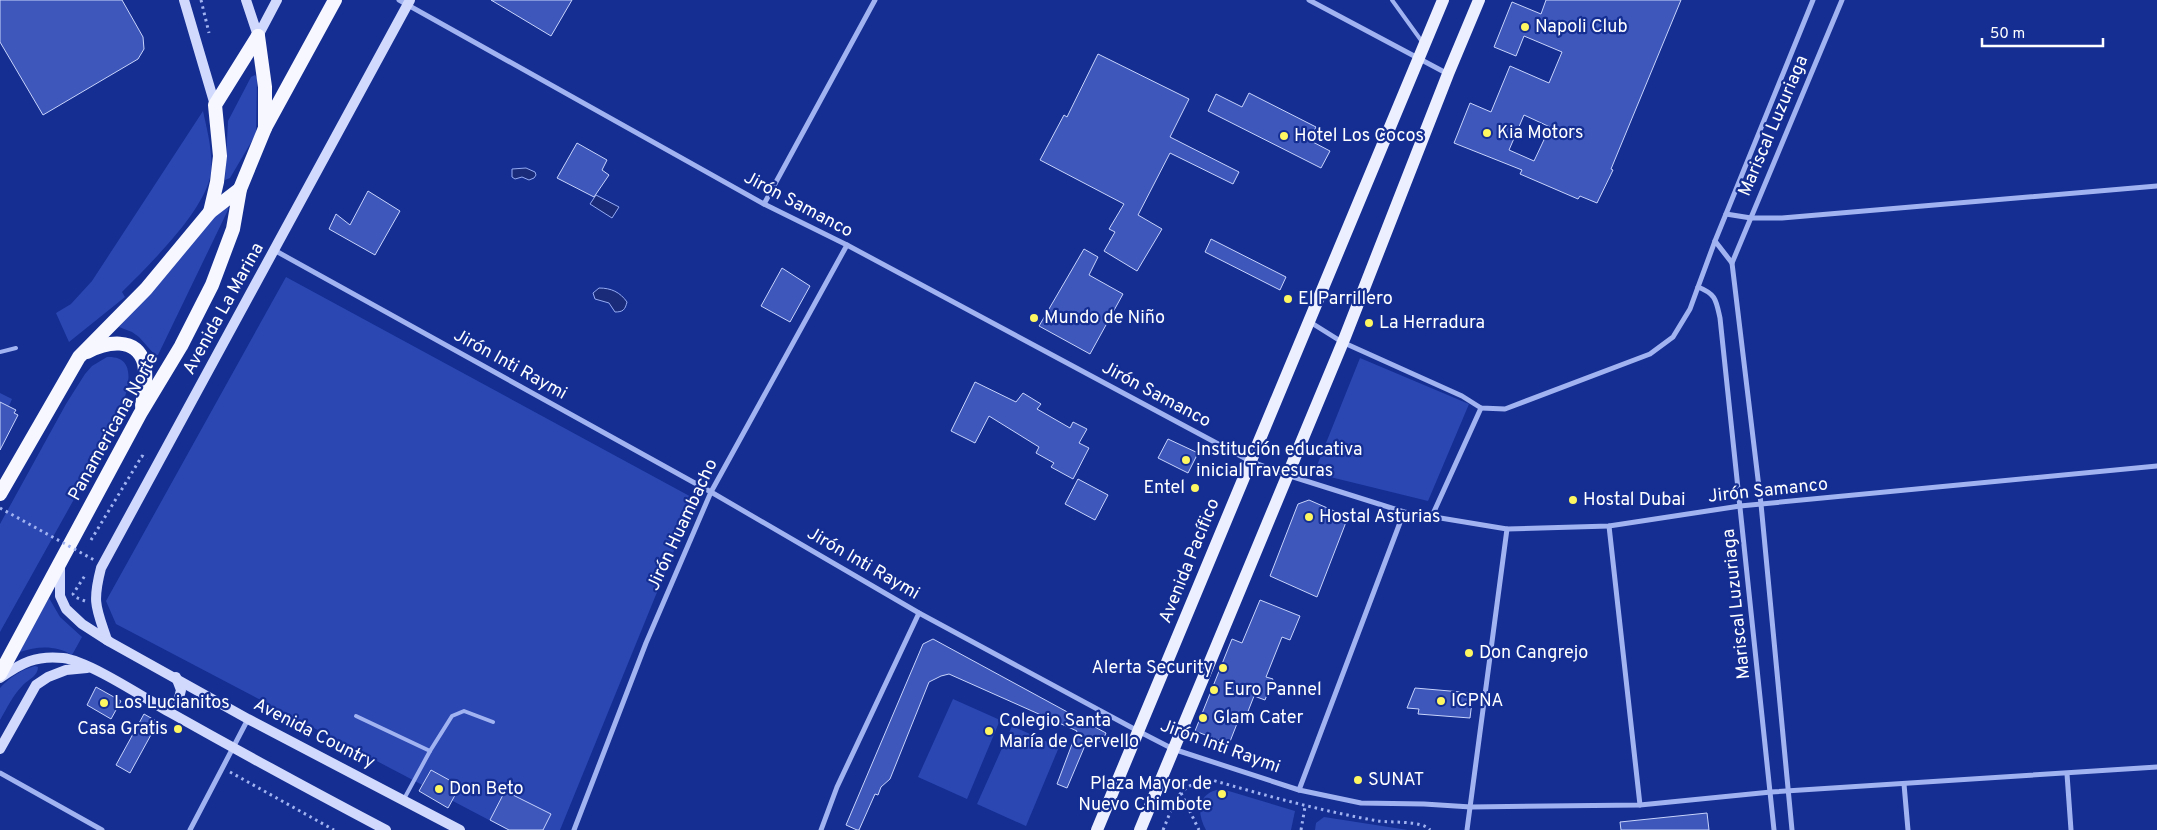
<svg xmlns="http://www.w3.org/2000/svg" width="2157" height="830" font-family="Overpass,sans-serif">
	<rect width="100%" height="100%" fill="#142e92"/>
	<g fill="#2b47b2">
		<path d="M255 75 257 78 256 134 230 178 225 180 228 121 251 77Z"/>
		<path d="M203 111C207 130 213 151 211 172 207 209 148 266 122 292L125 297 69 342 56 313 71 304 92 281Z"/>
		<path d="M228 206V210L158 355H155L139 337 132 332 119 327 222 208Z"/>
		<path d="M286 277 695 499 560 830H508L116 624 106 601Z"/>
		<path d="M107 357C148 355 119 413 112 431L0 632V524L66 404 85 374 92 366Z"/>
		<path d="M1360 358 1469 404 1428 501 1314 473Z"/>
		<path d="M0 393 12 399 9 406 0 402Z"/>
		<path d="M49 598 60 617 82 637 72 655C56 645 37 646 20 652L19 650Z"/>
		<path d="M35 666 38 667C38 676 29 679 23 685 13 695 7 708 0 720V688C10 677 21 670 35 666Z"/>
		<path d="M953 699 1000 720 967 799 918 777Z"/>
		<path d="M1012 726 1059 747 1026 826 977 804Z"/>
		<path d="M1222 789 1295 811 1291 830H1206C1196 812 1197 792 1222 789Z"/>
		<path d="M1324 817 1408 830H1315L1316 823Z"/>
	</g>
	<g fill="#1a2c79" stroke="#94aaf4">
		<path d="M526 168 535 172 536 175 534 178 529 180 522 177 515 179 512 177V169Z"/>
		<path d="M596 195 619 207 612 218 590 204Z"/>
		<path d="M599 288C611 288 620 292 627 302 625 310 623 312 615 312L609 303 595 299 593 293Z"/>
	</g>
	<g fill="#3d57ba" stroke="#c9d4fc" fill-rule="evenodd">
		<path d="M0 0H122L143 37 144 49 138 59 43 115 0 42Z"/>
		<path d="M491 0H572L551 36Z"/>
		<path d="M1546 0H1681L1611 169 1613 170 1597 203 1580 196 1578 199 1520 174 1522 170 1454 143 1470 103 1491 112 1510 66 1549 83 1562 52 1524 36 1516 56 1494 47 1512 2 1541 14ZM1524 115 1550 127 1534 161 1509 150Z"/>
		<path d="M1098 54 1189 99 1170 137 1239 172 1233 184 1170 153 1138 215 1162 229 1137 271 1104 251 1115 232 1109 229 1124 204 1040 160 1064 115 1067 117Z"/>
		<path d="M1249 93 1316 127 1309 140 1330 151 1321 168 1208 111 1216 94 1242 107Z"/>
		<path d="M577 143 607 160 602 170 609 175 594 197 557 178Z"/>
		<path d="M368 191 400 211 375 255 329 229 336 214 350 225Z"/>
		<path d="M1211 239 1286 277 1280 290 1205 252Z"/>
		<path d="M1084 249 1098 257 1089 275 1123 294 1090 354 1039 326Z"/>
		<path d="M782 268 810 286 790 322 761 306Z"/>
		<path d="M975 382 1016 402 1023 393 1041 404 1037 409 1070 428 1073 422 1087 429 1079 443 1089 448 1073 479 1051 467 1054 463 1036 453 1039 447 989 416 975 443 951 431Z"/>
		<path d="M0 402 16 410 14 413 18 415 0 450Z"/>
		<path d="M1168 439 1198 453 1188 473 1158 458Z"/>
		<path d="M1078 479 1108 495 1095 520 1065 504Z"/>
		<path d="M1309 500 1348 517 1317 597 1270 576 1298 504Z"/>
		<path d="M1260 600 1300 616 1290 640 1282 637 1266 677 1273 679 1265 700 1254 696 1245 719 1240 716 1229 744 1195 731 1232 639 1242 643Z"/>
		<path d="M933 639 1106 733 1102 742 1089 736 1067 788 1057 784 1077 731 949 674 941 676 929 682 890 779 881 787 878 795 875 794 859 830H857L846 825 923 644Z"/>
		<path d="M96 687 121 701 111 719 87 705Z"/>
		<path d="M1415 688 1473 693 1470 718 1418 714 1419 709 1407 708Z"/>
		<path d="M144 714 158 722 130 773 116 765Z"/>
		<path d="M431 770 460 786 448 808 419 791Z"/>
		<path d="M505 791 551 814 543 830H509L490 820Z"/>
		<path d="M1707 813 1709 830H1621L1620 822Z"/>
	</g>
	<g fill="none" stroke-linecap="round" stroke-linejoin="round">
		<g stroke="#a2b3f1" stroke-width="3" stroke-dasharray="2.5 4" stroke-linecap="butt">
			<path d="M201 0 209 33"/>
			<path d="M91 540 142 456 147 459"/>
			<path d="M85 601 75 597 73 594 86 574"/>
			<path d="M230 772 334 830"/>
			<path d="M1181 793 1199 830"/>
			<path d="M1163 830C1175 802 1177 783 1212 780 1267 796 1322 811 1378 821 1391 823 1422 820 1430 830"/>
			<path d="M1301 830 1305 807"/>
		</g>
		<g stroke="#a2b3f1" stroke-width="4">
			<path d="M1392 0 1423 43"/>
			<path d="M0 352 16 348"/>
			<path d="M356 716 430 751"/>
			<path d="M404 799 430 751 452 716 464 711 493 722"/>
		</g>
		<g stroke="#a2b3f1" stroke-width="5">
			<path d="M399 0 764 204 847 245 1250 461 1287 475 1404 512 1507 529 1609 526 1740 506 2157 466"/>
			<path d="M1309 0 1448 74"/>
			<path d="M764 204 875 0"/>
			<path d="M1726 214 1751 218H1782L2157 186"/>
			<path d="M1715 241 1732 263 1761 504 1792 830"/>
			<path d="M274 250 711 492 919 613 1138 731 1173 749 1299 790 1361 803 1424 804 1471 807 1640 805 1771 792 2157 767"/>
			<path d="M1732 263 1842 0"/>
			<path d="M1310 322 1342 342 1462 396 1481 408 1505 409 1650 354 1673 337 1690 309 1698 287"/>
			<path d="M1432 516 1481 408"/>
			<path d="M1609 526 1640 805"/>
			<path d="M0 773 102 830"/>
			<path d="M2067 774 2071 830"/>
			<path d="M1904 784 1908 830"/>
			<path d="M1299 790 1404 512"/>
			<path d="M190 830 248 719"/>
			<path d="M574 830 646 643 711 492 847 245"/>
			<path d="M821 830 837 787 919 613"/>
			<path d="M1467 830 1507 529"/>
			<path d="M1774 830 1720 318C1716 300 1716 294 1698 287L1715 241 1813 0"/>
		</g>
		<g stroke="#d1d9fc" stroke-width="10">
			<path d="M184 0 215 105"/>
			<path d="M246 0 258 36"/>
			<path d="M258 36 277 0"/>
			<path d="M60 566V596L66 609 82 624 110 642 248 719 460 830"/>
			<path d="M107 640C96 607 92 603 101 568L410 0"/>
			<path d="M0 678C21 663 36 655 63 658 89 661 146 699 171 713 242 753 314 792 386 830"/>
			<path d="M158 705H171L178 702 181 690 176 677"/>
			<path d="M0 749 36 685 48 677 66 670 87 668"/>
		</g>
		<g stroke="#ecefff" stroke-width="12">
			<path d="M1097 830 1443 0"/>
			<path d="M1140 830 1345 337 1448 74 1479 0"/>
		</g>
		<g stroke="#f6f7ff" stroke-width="14">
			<path d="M258 36 265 87V128"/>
			<path d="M210 212 217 182 220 156 215 105 258 36"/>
			<path d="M87 352C106 342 136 336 144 363 147 377 144 392 142 406"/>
			<path d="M0 494 79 357 146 289 210 212 240 189"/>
			<path d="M0 674 140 414 181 346 212 285 233 229 240 189 265 128 335 0"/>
		</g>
		<path stroke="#a2b3f1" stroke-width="3" stroke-dasharray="2.5 4" stroke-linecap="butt" d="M0 508 96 561"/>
	</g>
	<g fill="#fff762" stroke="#142e92" stroke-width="2">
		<circle cx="1525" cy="27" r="5"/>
		<circle cx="1487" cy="133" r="5"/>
		<circle cx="1284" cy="136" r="5"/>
		<circle cx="1288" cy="299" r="5"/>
		<circle cx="1034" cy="318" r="5"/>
		<circle cx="1369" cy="323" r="5"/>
		<circle cx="1186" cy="460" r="5"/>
		<circle cx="1195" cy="488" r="5"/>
		<circle cx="1573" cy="500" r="5"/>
		<circle cx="1309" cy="517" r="5"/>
		<circle cx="1469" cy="653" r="5"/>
		<circle cx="1223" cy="668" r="5"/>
		<circle cx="1214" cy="690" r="5"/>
		<circle cx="1441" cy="701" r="5"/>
		<circle cx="104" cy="703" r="5"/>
		<circle cx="1203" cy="718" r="5"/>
		<circle cx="178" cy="729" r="5"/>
		<circle cx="989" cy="731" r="5"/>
		<circle cx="1358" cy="780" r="5"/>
		<circle cx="439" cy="789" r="5"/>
		<circle cx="1222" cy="794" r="5"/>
	</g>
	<g text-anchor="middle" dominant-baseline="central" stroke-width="4.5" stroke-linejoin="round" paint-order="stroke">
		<g font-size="18" fill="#fff" stroke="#142e92" text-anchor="start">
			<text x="1535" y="27">Napoli Club</text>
			<text x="1497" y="133">Kia Motors</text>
			<text x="1294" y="136">Hotel Los Cocos</text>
			<text x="1298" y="299">El Parrillero</text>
			<text x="1044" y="318">Mundo de Niño</text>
			<text x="1379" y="323">La Herradura</text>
			<text x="1196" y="450">Institución educativa<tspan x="1196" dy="21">inicial Travesuras</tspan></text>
			<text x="1185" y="488" text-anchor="end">Entel</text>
			<text x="1583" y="500">Hostal Dubai</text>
			<text x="1319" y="517">Hostal Asturias</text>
			<text x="1479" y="653">Don Cangrejo</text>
			<text x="1213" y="668" text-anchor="end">Alerta Security</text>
			<text x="1224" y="690">Euro Pannel</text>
			<text x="1451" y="701">ICPNA</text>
			<text x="114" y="703">Los Lucianitos</text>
			<text x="1213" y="718">Glam Cater</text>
			<text x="999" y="721">Colegio Santa<tspan x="999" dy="21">María de Cervello</tspan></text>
			<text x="168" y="729" text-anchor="end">Casa Gratis</text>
			<text x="1368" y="780">SUNAT</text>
			<text x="1212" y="784" text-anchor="end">Plaza Mayor de<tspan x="1212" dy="21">Nuevo Chimbote</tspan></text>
			<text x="449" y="789">Don Beto</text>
		</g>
		<g font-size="18" fill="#fff" stroke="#142e92">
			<text transform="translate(1774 126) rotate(-67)">Mariscal Luzuriaga</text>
			<text transform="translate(798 205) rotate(28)">Jirón Samanco</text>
			<text transform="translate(224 309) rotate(-61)">Avenida La Marina</text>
			<text transform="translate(510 365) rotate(29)">Jirón Inti Raymi</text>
			<text transform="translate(1156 395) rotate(28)">Jirón Samanco</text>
			<text transform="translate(114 427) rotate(-61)">Panamericana Norte</text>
			<text transform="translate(1768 491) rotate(-6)">Jirón Samanco</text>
			<text transform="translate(683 525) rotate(-65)">Jirón Huambacho</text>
			<text transform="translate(1190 561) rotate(-68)">Avenida Pacífico</text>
			<text transform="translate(863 564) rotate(30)">Jirón Inti Raymi</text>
			<text transform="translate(1737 604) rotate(-96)">Mariscal Luzuriaga</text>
			<text transform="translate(314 734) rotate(27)">Avenida Country</text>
			<text transform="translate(1220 747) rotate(20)">Jirón Inti Raymi</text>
		</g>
	</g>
	<path d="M1982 38v8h121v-8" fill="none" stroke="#ffffff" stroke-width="2.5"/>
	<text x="1990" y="38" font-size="15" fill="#ffffff" stroke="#142e92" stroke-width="4" paint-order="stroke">50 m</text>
</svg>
